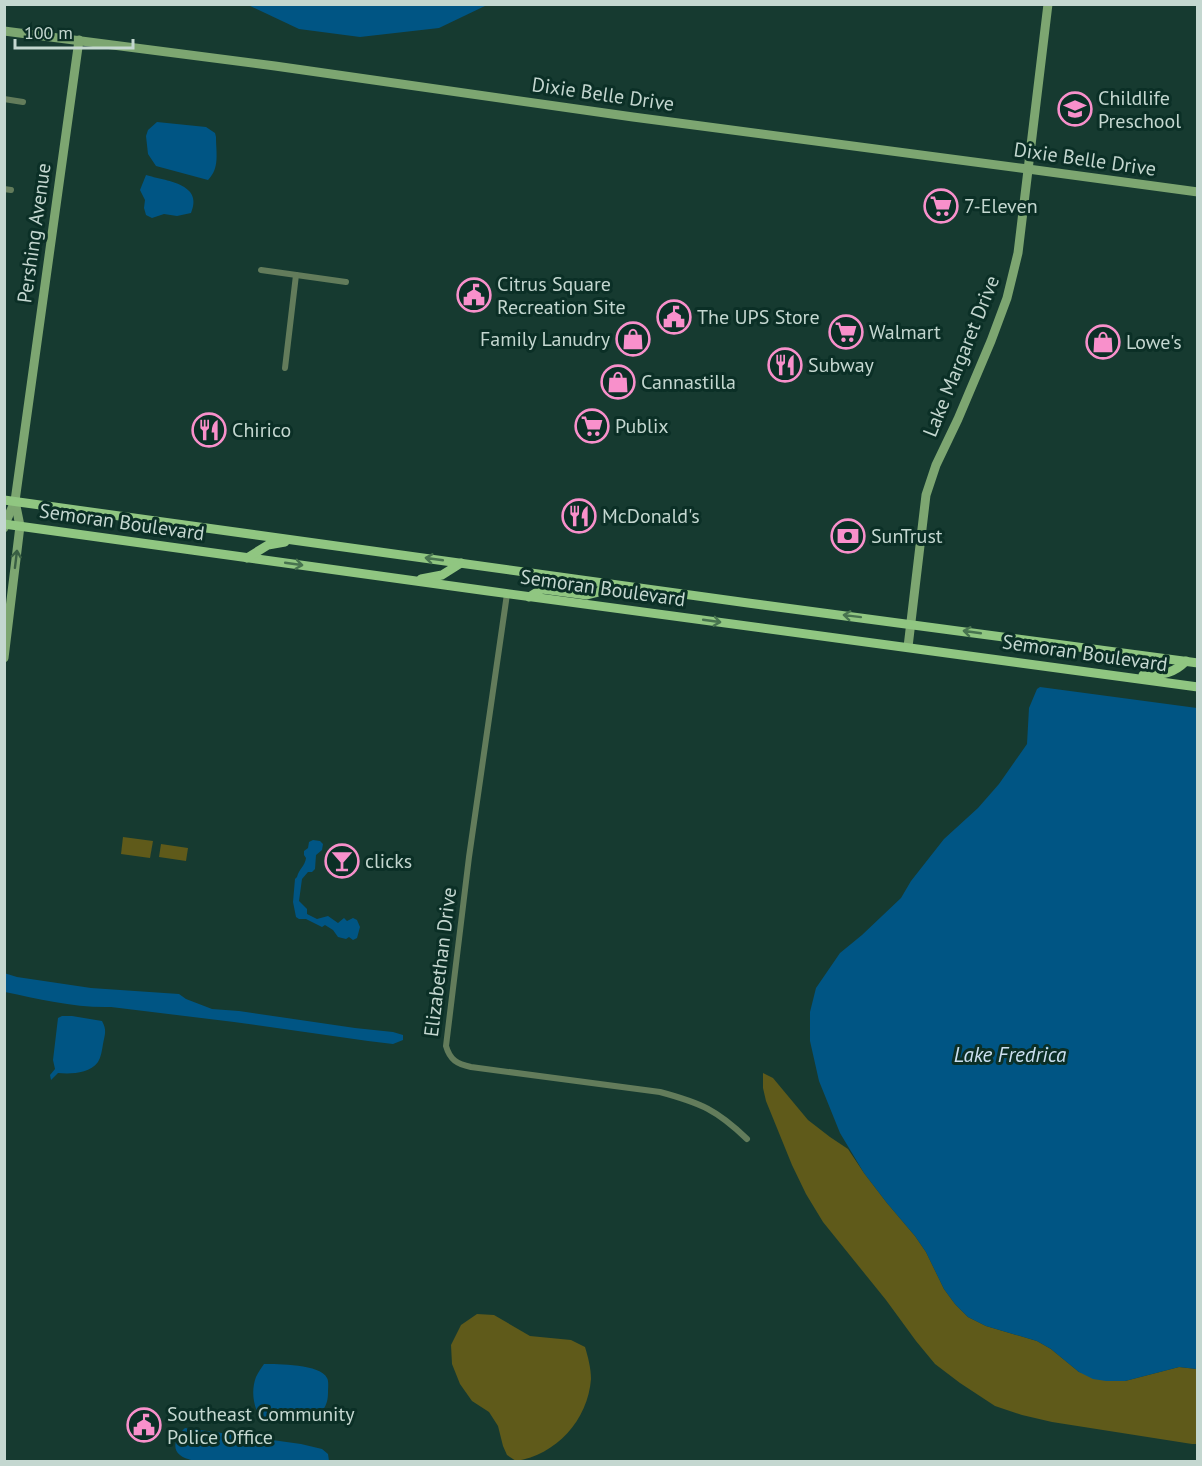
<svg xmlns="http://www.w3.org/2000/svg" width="1202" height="1466" font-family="'PT Sans',sans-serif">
	<rect width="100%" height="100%" fill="#163a30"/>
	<g fill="#5f5a1a">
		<path d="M123 837 153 841 150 858 121 854Z"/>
		<path d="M161 844 188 848 186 861 159 857Z"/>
		<path d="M763 1073 773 1078 808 1120 830 1137 848 1149 864 1173 887 1203 915 1236 926 1252 944 1289 955 1304 968 1317 986 1326 1037 1341 1051 1349 1079 1372 1125 1381 1179 1367 1197 1369V1444H1192L1052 1422 1022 1415 995 1406 960 1383 935 1364 916 1341 886 1300 823 1222 806 1194 792 1165 766 1101 763 1088Z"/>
		<path d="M477 1314 494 1315 530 1336 571 1340 585 1347C588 1357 591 1368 591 1379 588 1420 556 1455 516 1461L507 1455 503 1446 498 1426 489 1412 472 1401 460 1384 452 1364 451 1345 461 1325Z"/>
	</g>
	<g fill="#005584">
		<path d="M248 5H487L439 28 360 37 299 29Z"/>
		<path d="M157 122 206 127 215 133 216 137C216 153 220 168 208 180L156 166 148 154 146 136 148 130Z"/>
		<path d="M146 175C165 181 204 183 191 213L177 216 164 214 152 218 146 215 144 208 145 200 140 190Z"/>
		<path d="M1040 687 1197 708V1369L1179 1367 1125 1381H1106L1093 1379 1079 1372 1051 1349 1037 1341 986 1326 968 1317 955 1304 944 1289 926 1252 915 1236 887 1203 864 1173 840 1133 819 1081 810 1041V1012L816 988 840 953 862 935 901 898 911 881 944 839 978 808 999 784 1027 744 1029 708 1037 689Z"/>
		<path d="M313 840 320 841 323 844 322 850 316 855 315 869 312 872H308L302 879 299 901 307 909V914L317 919 328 916 338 923 344 918 347 921 353 918 357 920 360 927 357 938 353 940 349 937 346 939 338 937 333 930 325 925 322 927 306 919H299L296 917 293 902 295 879 297 877C299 869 305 866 306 858L304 855V851L308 848 309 842Z"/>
		<path d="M4 973 17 977 91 988 179 994 186 999 212 1009 239 1011 355 1028 393 1032 403 1035V1040L393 1044 368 1041 234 1022 111 1007C75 1008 39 999 5 992Z"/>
		<path d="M62 1016H72L102 1021C107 1030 105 1034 103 1044 102 1050 101 1057 98 1062 89 1074 70 1074 58 1073L51 1080 50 1075 55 1069 53 1060 58 1018Z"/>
		<path d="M264 1364C277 1364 321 1364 327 1378 329 1381 328 1388 328 1392 328 1399 327 1404 323 1410 302 1416 282 1422 260 1417 253 1406 251 1390 256 1377 258 1373 261 1368 264 1364Z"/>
		<path d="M185 1428 301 1444 322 1449 328 1454 329 1461H194C189 1459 183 1458 180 1455 170 1447 178 1434 185 1428Z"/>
	</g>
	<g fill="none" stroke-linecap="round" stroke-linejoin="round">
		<g stroke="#637c5b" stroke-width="6">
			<path d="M4 99 23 102"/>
			<path d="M4 189 11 190"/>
			<path d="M261 270 346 282"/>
			<path d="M285 368 296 275"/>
			<path d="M507 594 469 857 446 1046C450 1060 457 1064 471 1067L660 1092C701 1103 717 1110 747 1139"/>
		</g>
		<g stroke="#7da671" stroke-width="9">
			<path d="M4 31 275 66 633 117 1028 169 1198 192"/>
			<path d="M4 528 5 524 15 501 79 40"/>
			<path d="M908 647 926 495 936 465 958 419 991 341 1007 298 1018 253 1048 4"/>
			<path d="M4 658 20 526 15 501"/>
		</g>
		<g stroke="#90c681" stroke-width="9">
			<path d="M4 500 748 603 1198 663"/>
			<path d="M4 524 488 591 1198 687"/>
			<path d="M247 558 268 545 285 542"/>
			<path d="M421 579 442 575 461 563"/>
			<path d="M529 597 542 589 587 595 599 592 607 584"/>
			<path d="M1143 675C1162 674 1172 675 1186 661"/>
		</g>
	</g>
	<defs><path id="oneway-shaft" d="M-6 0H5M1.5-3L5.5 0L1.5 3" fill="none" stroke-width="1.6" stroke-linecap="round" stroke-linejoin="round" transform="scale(1.5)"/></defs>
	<use stroke="#395f44" href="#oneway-shaft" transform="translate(16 559) rotate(-83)"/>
	<g stroke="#47734f">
		<use href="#oneway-shaft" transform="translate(434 559) rotate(-172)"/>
		<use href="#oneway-shaft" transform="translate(294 564) rotate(8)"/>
		<use href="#oneway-shaft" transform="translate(852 616) rotate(-173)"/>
		<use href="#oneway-shaft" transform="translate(712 621) rotate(8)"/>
		<use href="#oneway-shaft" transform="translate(972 632) rotate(-172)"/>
	</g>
	<defs>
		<symbol id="school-ring" viewBox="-11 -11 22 22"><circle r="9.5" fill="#0b2f26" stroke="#f890cb" stroke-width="1.5"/><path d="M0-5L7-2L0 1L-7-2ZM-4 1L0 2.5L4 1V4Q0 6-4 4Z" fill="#f890cb"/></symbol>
		<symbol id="supermarket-ring" viewBox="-11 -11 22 22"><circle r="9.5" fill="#0b2f26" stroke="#f890cb" stroke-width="1.5"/><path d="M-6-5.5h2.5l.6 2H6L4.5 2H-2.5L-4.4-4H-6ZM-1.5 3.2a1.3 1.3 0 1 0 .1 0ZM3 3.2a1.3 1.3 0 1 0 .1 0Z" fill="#f890cb"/></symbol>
		<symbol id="civic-ring" viewBox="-11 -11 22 22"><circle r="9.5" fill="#0b2f26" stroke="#f890cb" stroke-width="1.5"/><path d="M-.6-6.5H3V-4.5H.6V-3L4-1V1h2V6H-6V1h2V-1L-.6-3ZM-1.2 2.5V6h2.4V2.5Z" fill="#f890cb"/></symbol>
		<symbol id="shop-ring" viewBox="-11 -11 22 22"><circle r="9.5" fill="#0b2f26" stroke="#f890cb" stroke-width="1.5"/><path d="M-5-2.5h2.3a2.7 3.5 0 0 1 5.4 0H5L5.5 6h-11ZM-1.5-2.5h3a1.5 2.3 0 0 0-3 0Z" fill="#f890cb"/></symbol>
		<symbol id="restaurant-ring" viewBox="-11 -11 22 22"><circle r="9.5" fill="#0b2f26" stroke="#f890cb" stroke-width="1.5"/><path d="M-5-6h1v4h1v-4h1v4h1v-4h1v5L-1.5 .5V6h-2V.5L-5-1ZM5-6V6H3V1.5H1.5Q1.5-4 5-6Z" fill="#f890cb"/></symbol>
		<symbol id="bank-ring" viewBox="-11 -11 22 22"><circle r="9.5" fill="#0b2f26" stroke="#f890cb" stroke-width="1.5"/><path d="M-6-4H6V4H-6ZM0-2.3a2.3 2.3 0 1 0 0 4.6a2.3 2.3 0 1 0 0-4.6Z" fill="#f890cb"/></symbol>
		<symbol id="bar-ring" viewBox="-11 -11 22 22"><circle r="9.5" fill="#0b2f26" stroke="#f890cb" stroke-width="1.5"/><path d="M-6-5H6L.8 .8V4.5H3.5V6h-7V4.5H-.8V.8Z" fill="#f890cb"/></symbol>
	</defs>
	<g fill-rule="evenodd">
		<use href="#school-ring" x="1056" y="90" width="38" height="38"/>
		<use href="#supermarket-ring" x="922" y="187" width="38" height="38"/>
		<use href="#civic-ring" x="455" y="276" width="38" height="38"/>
		<use href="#civic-ring" x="655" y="298" width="38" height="38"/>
		<use href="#supermarket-ring" x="827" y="313" width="38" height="38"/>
		<use href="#shop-ring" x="614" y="320" width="38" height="38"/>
		<use href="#shop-ring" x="1084" y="323" width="38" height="38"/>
		<use href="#restaurant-ring" x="766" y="346" width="38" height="38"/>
		<use href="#shop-ring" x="599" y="363" width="38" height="38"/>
		<use href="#supermarket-ring" x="573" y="407" width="38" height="38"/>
		<use href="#restaurant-ring" x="190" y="411" width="38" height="38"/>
		<use href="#restaurant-ring" x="560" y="497" width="38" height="38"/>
		<use href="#bank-ring" x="829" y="517" width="38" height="38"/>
		<use href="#bar-ring" x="323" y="842" width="38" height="38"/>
		<use href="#civic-ring" x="125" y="1406" width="38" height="38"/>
	</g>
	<g text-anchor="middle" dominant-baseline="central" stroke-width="6" stroke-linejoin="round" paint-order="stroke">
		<g font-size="20" fill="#c4d7d0" stroke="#0b2f26">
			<text transform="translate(603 94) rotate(8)">Dixie Belle Drive</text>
			<text transform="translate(1085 159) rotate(8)">Dixie Belle Drive</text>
			<text transform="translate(34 233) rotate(-82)">Pershing Avenue</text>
			<text transform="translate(961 356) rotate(-68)">Lake Margaret Drive</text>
			<text transform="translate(122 522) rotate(8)">Semoran Boulevard</text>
			<text transform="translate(603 588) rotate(8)">Semoran Boulevard</text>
			<text transform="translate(1085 653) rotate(8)">Semoran Boulevard</text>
			<text transform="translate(440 962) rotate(-83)">Elizabethan Drive</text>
		</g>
		<g font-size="20" fill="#c4d7d0" stroke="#0b2f26" text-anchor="start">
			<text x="1098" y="98">Childlife<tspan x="1098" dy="23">Preschool</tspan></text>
			<text x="964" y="206">7-Eleven</text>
			<text x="497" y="284">Citrus Square<tspan x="497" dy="23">Recreation Site</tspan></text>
			<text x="697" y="317">The UPS Store</text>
			<text x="869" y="332">Walmart</text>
			<text x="610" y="339" text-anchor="end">Family Lanudry</text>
			<text x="1126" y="342">Lowe's</text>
			<text x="808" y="365">Subway</text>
			<text x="641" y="382">Cannastilla</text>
			<text x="615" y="426">Publix</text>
			<text x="232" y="430">Chirico</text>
			<text x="602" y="516">McDonald's</text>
			<text x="871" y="536">SunTrust</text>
			<text x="365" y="861">clicks</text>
			<text x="167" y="1414">Southeast Community<tspan x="167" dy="23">Police Office</tspan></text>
		</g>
		<g font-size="21" font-style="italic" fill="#cce0f1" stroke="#0b2f26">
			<text x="1010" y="1054">Lake Fredrica</text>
		</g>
	</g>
	<rect width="1202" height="1466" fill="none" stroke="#c4d7d0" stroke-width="12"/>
	<path d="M15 39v9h118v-9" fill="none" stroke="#c4d7d0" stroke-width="3"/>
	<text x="24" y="39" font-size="18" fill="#c4d7d0" stroke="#0b2f26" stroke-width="4.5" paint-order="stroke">100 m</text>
</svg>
